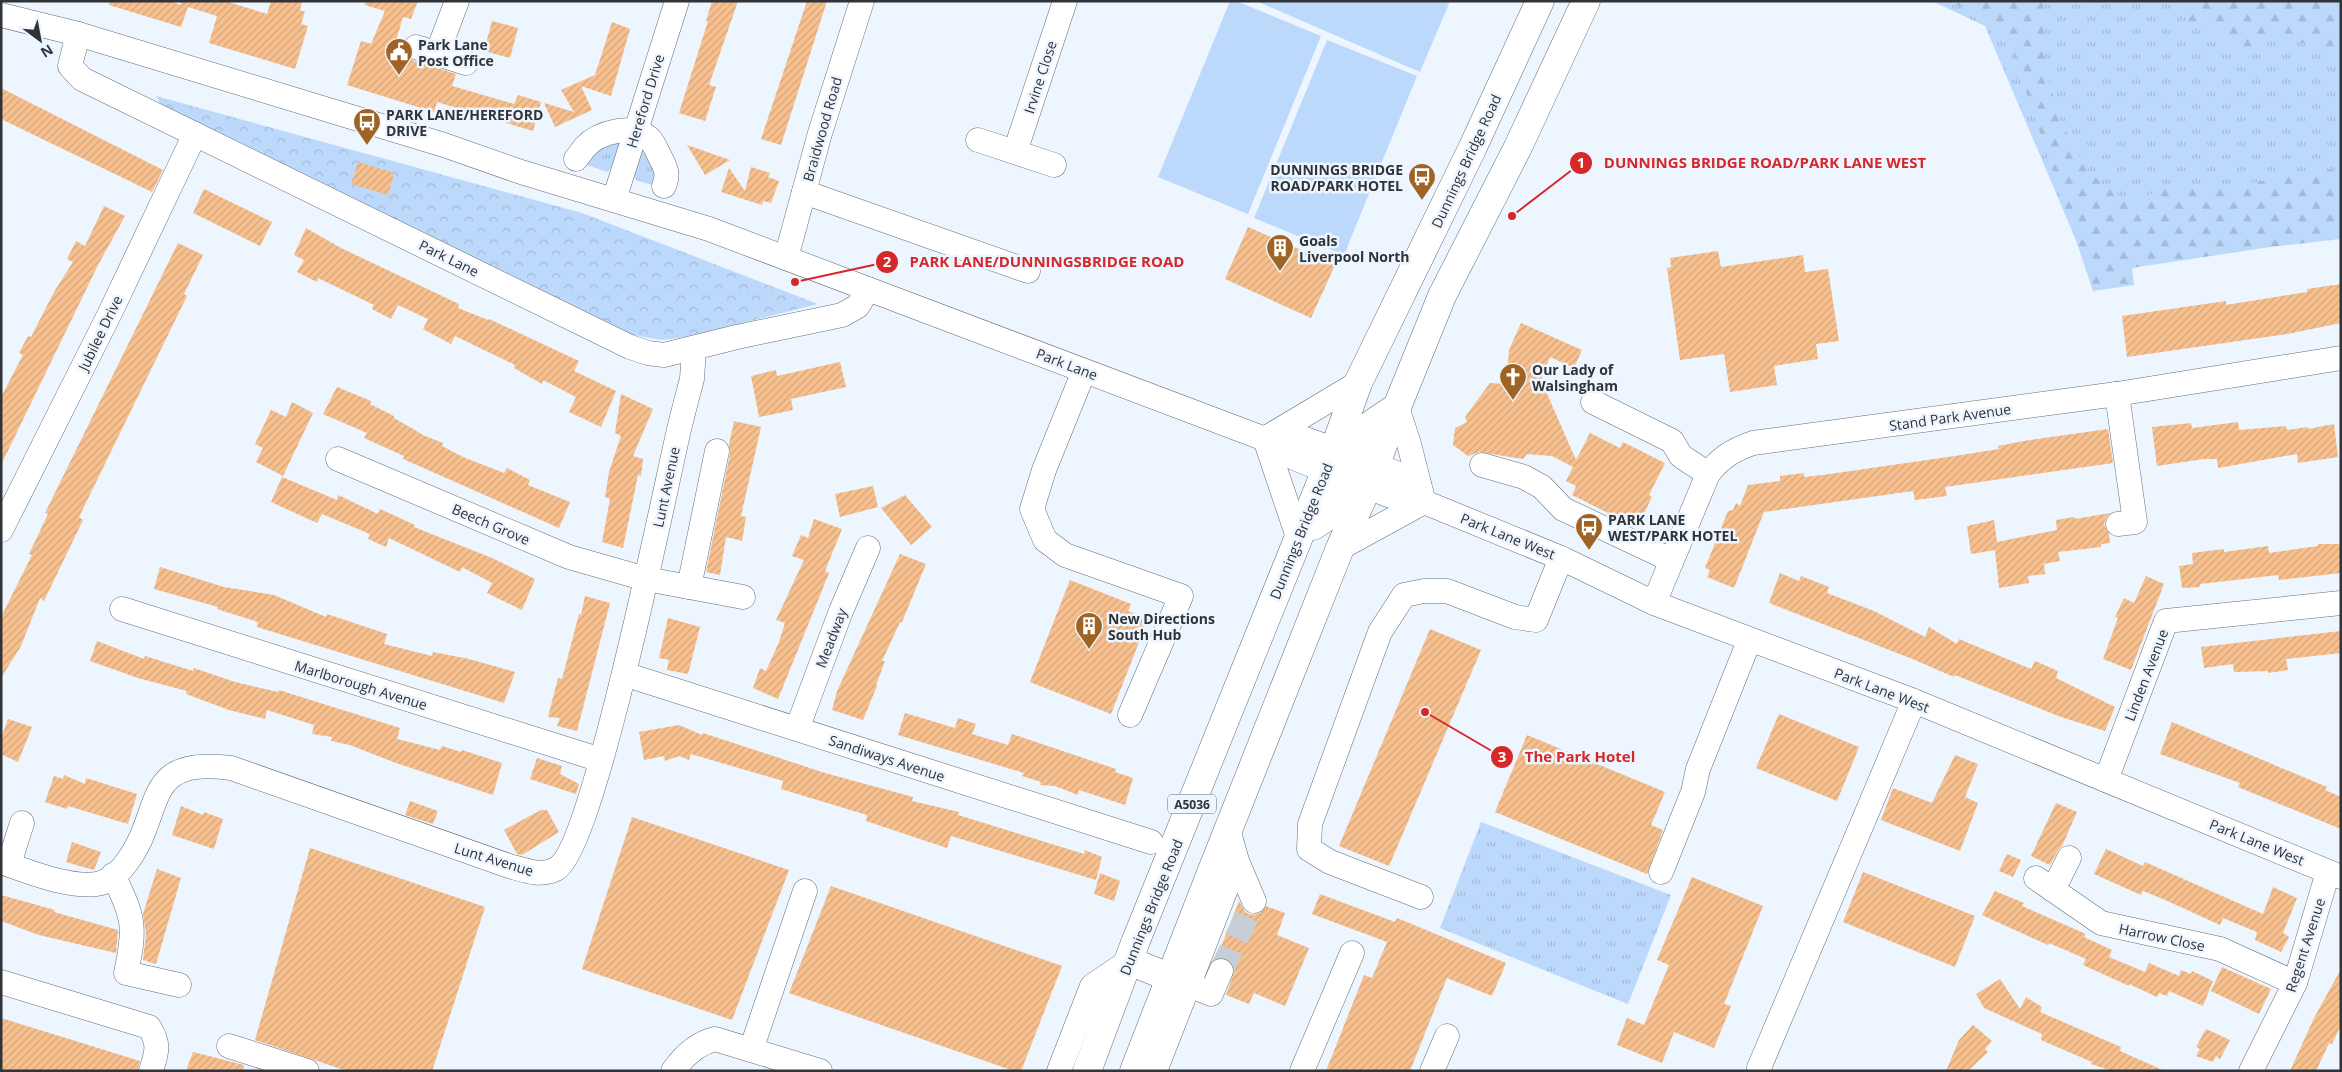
<svg xmlns="http://www.w3.org/2000/svg" width="2342" height="1072" font-family="'Open Sans',sans-serif">
	<defs>
		<pattern id="grass-tufts" width="24" height="20" patternUnits="userSpaceOnUse" patternTransform="scale(1.25)"><rect width="24" height="20" fill="#bcd8fa"/><path d="M3 7l-1-3M5 7V3M7 7l1-3M15 17l-1-3M17 17v-4M19 17l1-3" fill="none" stroke="#a2bad7"/></pattern>
		<pattern id="forest-firs" width="22" height="20" patternUnits="userSpaceOnUse" patternTransform="scale(1.25)"><rect width="22" height="20" fill="#bcd8fa"/><path d="M5 1l3.5 6h-7zM16 11l3.5 6h-7z" fill="#a2bad7"/></pattern>
		<pattern id="park-crowns" width="20" height="18" patternUnits="userSpaceOnUse" patternTransform="scale(1.25)"><rect width="20" height="18" fill="#bcd8fa"/><path d="M2 6a3 3 0 1 1 6 0M12 15a3 3 0 1 1 6 0" fill="none" stroke="#a2bad7"/></pattern>
		<pattern id="building-hatch" width="6" height="6" patternUnits="userSpaceOnUse" patternTransform="scale(1.25)"><rect width="6" height="6" fill="#f7c08e"/><path d="M-1 1l2-2M0 6l6-6M5 7l2-2" fill="none" stroke="#d4a57b"/></pattern>
	</defs>
	<rect width="100%" height="100%" fill="#edf5ff"/>
	<g fill="url(#grass-tufts)">
		<path d="M1932 1H2341V210L2076 240 1985 26Z"/>
		<path d="M621 142 613 167 607 172 585 164 595 149Z"/>
		<path d="M643 148 658 168 656 186 636 180 633 173Z"/>
		<path d="M1481 822 1671 895 1628 1004 1440 928Z"/>
	</g>
	<g fill="url(#forest-firs)">
		<path d="M1948 1H2042L2046 69 2059 116 2074 148 2089 171 2102 184 2123 198H2142L2165 188 2245 184 2341 168V239L2270 247 2132 268 2134 285 2093 291 2005 28Z"/>
		<path d="M2182 1H2341V52L2292 40 2271 30 2257 51 2231 48 2216 29 2186 22Z"/>
	</g>
	<path fill="url(#park-crowns)" d="M156 96 582 213 818 304 685 337 662 340 632 335 163 108Z"/>
	<g fill="#bcd8fa">
		<path d="M1230 1H1236L1321 36 1248 214 1158 177Z"/>
		<path d="M1256 1H1450L1420 72Z"/>
		<path d="M1327 40 1417 76 1344 255 1254 218Z"/>
	</g>
	<g fill="url(#building-hatch)">
		<path d="M110 1H170L181 5V1H225L267 14 271 1H302L300 10 305 12 301 24 308 26 295 69 209 43 217 16 188 7 181 27 109 5Z"/>
		<path d="M366 1H418L411 19 403 17 393 51 405 55 412 60 456 74 452 86 514 104 518 95 541 102 533 131 437 102 434 112 347 85 361 41 371 44 385 11 365 5Z"/>
		<path d="M712 1H738L709 85 716 87 705 121 679 113 708 21H706Z"/>
		<path d="M807 1H827L781 145 761 139Z"/>
		<path d="M492 21 518 28 510 58 484 51Z"/>
		<path d="M612 22 630 29 611 96 581 86 592 110 555 127 544 103 574 112 561 90 595 75Z"/>
		<path d="M1 88 163 170 152 192 1 119Z"/>
		<path d="M687 145 730 160 705 175Z"/>
		<path d="M358 162 394 173 388 195 351 184Z"/>
		<path d="M751 167 770 173 768 177 779 181 771 203 763 201 762 205 721 192 729 168 745 191Z"/>
		<path d="M204 189 272 222 260 246 193 213Z"/>
		<path d="M104 206 125 216 98 265 1 465V397L23 355 19 353 28 336 31 337 54 292 73 262 67 259 76 241 85 246Z"/>
		<path d="M1248 227 1335 265 1311 318 1225 279Z"/>
		<path d="M306 228 341 248 459 304 458 308 488 320 489 319 579 361 574 371 616 391 601 427 569 412 576 397 543 380 542 384 514 368 515 365 455 336 451 344 423 329 428 319 398 305 391 319 372 309 374 305 318 278 317 282 297 272 304 260 294 255Z"/>
		<path d="M178 243 203 255 184 294 187 296 79 517 83 520 44 601 40 598 21 646 1 678V617L32 555 29 554 48 514 45 513Z"/>
		<path d="M1718 251 1721 267 1803 255 1805 272 1828 269 1839 341 1816 344 1818 359 1774 366 1777 385 1730 392 1724 354 1680 360 1667 268 1671 267 1670 258Z"/>
		<path d="M2341 284V323L2287 334 2127 357 2122 316 2226 301V305L2307 292V289Z"/>
		<path d="M1521 323 1582 350 1574 368 1550 357 1541 380 1576 460 1590 433 1620 448 1623 442 1665 463 1649 495 1652 497 1638 526 1625 520 1624 521 1572 495 1576 486 1566 481 1573 467 1552 456 1527 454 1523 459 1479 452 1468 456 1453 445 1455 428 1467 422 1465 417 1490 383 1506 384 1509 350Z"/>
		<path d="M840 362 846 387 791 399 793 410 759 417 751 376 776 370 777 376Z"/>
		<path d="M337 387 371 401 370 404 394 416V418L425 436 443 443 442 446 463 457 504 473 507 468 530 480 528 485 570 502 559 528 403 459 404 456 364 438 367 433 323 414Z"/>
		<path d="M621 394 653 409 633 456 643 459 641 476 638 475 623 548 602 542 610 499 605 497 609 472 621 436 615 433Z"/>
		<path d="M292 402 313 413 283 476 256 462 263 448 255 444 271 410 286 417Z"/>
		<path d="M734 421 761 427 741 516 746 517 742 541 726 537 720 575 706 572 730 454 729 444Z"/>
		<path d="M2238 422 2239 430 2286 426 2287 430 2308 427V429L2334 424 2338 457 2298 463 2297 454 2218 468 2217 459H2204L2157 466 2152 427 2191 423 2192 428Z"/>
		<path d="M2108 429 2113 463 1945 487 1947 496 1915 500 1913 491 1764 512 1734 588 1707 577 1710 570 1705 568 1728 511 1733 510 1736 503 1740 506 1748 485 1780 481V476L1804 473V477L1823 475 1955 456 1999 449 1998 446 2024 441Z"/>
		<path d="M282 477 337 500 338 495 378 514 380 509 415 525 414 527 492 558 535 579 522 610 487 593 492 583 462 567 460 572 389 538 386 547 368 539 370 534 322 514 317 523 271 502Z"/>
		<path d="M873 486 878 507 840 517 835 494Z"/>
		<path d="M905 495 932 527 911 545 881 508Z"/>
		<path d="M2110 513 2106 518 2104 525 2109 534 2110 543 2101 544V547L2058 552 2060 561 2044 564 2045 574 2028 576 2029 583 1999 588 1995 550 1971 554 1967 526 1994 520 1997 542 2057 530 2056 520 2075 517V519Z"/>
		<path d="M814 519 842 529 825 571 829 573 778 699 753 688 760 668 766 671 779 642 785 623 776 620 804 560 792 556 801 535 808 538Z"/>
		<path d="M2318 544H2341V573L2279 580 2278 575 2200 584V587L2182 588 2179 566 2193 564 2192 553 2224 549V552L2268 546 2269 553 2318 546Z"/>
		<path d="M900 554 926 564 902 622H900L882 661H885L876 685 877 686 863 720 832 710 837 691Z"/>
		<path d="M160 567 224 587 274 595 326 617 327 614 387 634 384 644 432 656 433 652 469 659 515 672 504 703 257 627 258 622 217 609 218 607 154 589Z"/>
		<path d="M1780 573 1799 581 1801 576 1829 587 1827 593 1874 611 1925 637 1929 627 1957 644 1959 639 2031 669 2035 661 2058 671 2056 678 2115 707 2105 731 2061 717 1955 675 1954 677 1915 660 1769 603Z"/>
		<path d="M2146 576 2164 584 2131 670 2103 659 2118 618 2115 617 2124 598 2134 603Z"/>
		<path d="M1070 580 1131 604 1128 611 1148 619 1111 714 1030 682Z"/>
		<path d="M585 596 610 603 577 731 557 726 560 718 548 717 558 678 562 679 579 614 581 615Z"/>
		<path d="M668 618 700 627 688 674 667 670 669 660 659 658Z"/>
		<path d="M1430 629 1481 650 1389 866 1339 846Z"/>
		<path d="M2341 631V653L2286 659 2288 670 2268 673V671L2234 672 2233 664 2204 668 2201 647Z"/>
		<path d="M97 641 144 659 145 656 193 671 194 668 235 682 278 692 279 690 400 728 397 739 440 750 442 746 461 752 462 750 502 763 493 795 396 763 350 745 331 741 332 737 312 734 314 725 267 710 265 719 229 710 186 694 187 691 138 678 90 661Z"/>
		<path d="M905 713 955 728 958 718 976 724 972 734 1008 745 1012 734 1116 769 1115 772 1133 778 1125 805 1079 790 1078 795 1055 786 1040 785 1041 782 1022 776 1024 773 898 735Z"/>
		<path d="M1779 714 1859 747 1837 801 1756 768Z"/>
		<path d="M8 719 32 727 18 762 1 754V739Z"/>
		<path d="M2172 722 2327 787 2325 790 2341 797V829L2238 787 2240 783 2160 754Z"/>
		<path d="M679 725 702 735 703 733 825 773 913 797 912 801 959 812 958 815 1084 854 1085 850 1102 857 1096 880 951 836 947 848 866 821 867 815 781 789 783 781 691 754 689 760 679 756 665 761 664 756 644 760 639 732Z"/>
		<path d="M1527 735 1665 792 1651 825 1663 830 1647 874 1495 812Z"/>
		<path d="M1955 755 1978 764 1965 797 1978 803 1960 851 1881 820 1893 788 1932 803Z"/>
		<path d="M537 758 562 766 560 774 579 784 576 794 530 779Z"/>
		<path d="M64 775 85 784 86 778 137 794 128 824 68 806 67 809 45 802 54 776 63 779Z"/>
		<path d="M410 801 438 811 433 824 405 815Z"/>
		<path d="M2056 803 2077 812 2062 846 2057 852 2050 865 2031 856Z"/>
		<path d="M181 806 203 815 204 812 223 819 214 849 172 835Z"/>
		<path d="M541 810H547L559 832 522 855 517 854 504 830Z"/>
		<path d="M632 817 789 870 732 1020 582 969Z"/>
		<path d="M72 842 101 852 94 870 66 862Z"/>
		<path d="M310 848 485 907 432 1071H347L255 1040Z"/>
		<path d="M2106 849 2143 866 2145 862 2263 914 2273 887 2297 898 2283 933 2289 937 2281 952 2255 940 2257 932 2223 918 2220 925 2163 899 2143 891 2141 895 2094 874Z"/>
		<path d="M2007 854 2021 860 2013 877 1999 871Z"/>
		<path d="M157 869 181 878 156 964 143 960 146 934 143 914Z"/>
		<path d="M1863 872 1975 916 1955 967 1843 922Z"/>
		<path d="M1100 873 1120 881 1114 901 1094 894Z"/>
		<path d="M1692 877 1763 906 1724 1004 1731 1006 1714 1048 1674 1032 1662 1063 1617 1045 1627 1018 1644 1025 1669 965 1657 960Z"/>
		<path d="M831 886 1062 966 1021 1071H1014L789 993Z"/>
		<path d="M1995 891 2024 903 2022 906 2086 934 2084 937 2112 950 2109 957 2145 972 2149 963 2179 976 2181 970 2191 974 2192 971 2213 981 2203 1006 2169 991 2167 996 2159 993 2157 997 2129 984V986L2083 965 2086 959 2049 943 2048 945 1982 915Z"/>
		<path d="M1320 894 1395 922 1397 918 1506 963 1492 996 1447 978 1410 1071H1326L1364 975 1372 978 1387 942 1312 914Z"/>
		<path d="M1 895 55 910 54 912 118 930 116 953 39 935 1 921Z"/>
		<path d="M1239 901 1245 912 1252 915 1260 913 1266 906 1285 913 1277 935 1309 948 1285 1006 1254 993 1249 1004 1226 995 1235 970 1232 963 1226 958 1229 950 1221 947Z"/>
		<path d="M2222 967 2271 989 2259 1014 2211 991Z"/>
		<path d="M2341 969V1025L2332 1044 2329 1043 2316 1071H2290L2314 1018Z"/>
		<path d="M2000 979 2020 1009 2026 997 2042 1007 2040 1012 2121 1047 2120 1051 2165 1071H2112L2091 1064 2092 1062 2041 1040 2042 1034 1984 1008 1976 994Z"/>
		<path d="M1 1018 140 1061 138 1071H1Z"/>
		<path d="M1973 1025 1992 1041 1985 1049 1988 1052 1968 1071H1946L1959 1040Z"/>
		<path d="M2206 1029 2230 1040 2220 1059 2216 1056 2213 1062 2196 1056 2200 1049 2196 1047Z"/>
		<path d="M193 1052 244 1065 243 1071H186Z"/>
	</g>
	<g fill="none" stroke-linecap="round" stroke-linejoin="round">
		<path stroke="#c7ced7" stroke-width="24" stroke-dasharray="24 12" stroke-linecap="butt" d="M1221 971 1254 901"/>
		<defs>
			<g id="minor">
				<path d="M1 15 78 34 312 105 444 145 521 172 709 229 1265 439 1294 458 1324 470 1391 496 1424 502 1561 558 1654 603 1914 701 2341 877"/>
				<path d="M78 34 70 66 82 79 630 347 648 353 664 355 737 337 842 315 858 306 868 289"/>
				<path d="M416 47 466 63"/>
				<path d="M437 54 457 1"/>
				<path d="M978 140 1054 165"/>
				<path d="M1015 152 1065 1"/>
				<path d="M576 159C579 155 582 151 585 147 599 132 633 123 649 138 654 143 657 151 660 157 666 168 669 175 664 186"/>
				<path d="M804 192 1028 271"/>
				<path d="M614 200 677 1"/>
				<path d="M786 258 820 133 862 1"/>
				<path d="M1084 371 1044 470 1032 509 1045 540 1065 555 1181 596 1130 715"/>
				<path d="M2117 394 2135 522 2118 524"/>
				<path d="M1593 402 1672 441 1681 456 1708 474"/>
				<path d="M1397 407 1409 444 1422 495"/>
				<path d="M1266 438 1358 383"/>
				<path d="M1265 439 1300 437 1376 465 1401 475 1424 502"/>
				<path d="M1265 439 1298 537"/>
				<path d="M338 459 569 557 646 579 743 597"/>
				<path d="M1482 465 1524 477 1542 487 1563 509 1671 560"/>
				<path d="M1 530 110 313 195 134"/>
				<path d="M1340 548 1424 502"/>
				<path d="M689 587 717 451"/>
				<path d="M1654 603 1708 474C1720 458 1733 450 1753 443L2117 394 2341 358"/>
				<path d="M122 609 601 760"/>
				<path d="M624 674 1151 842"/>
				<path d="M797 729 841 611 868 548"/>
				<path d="M2106 780 2166 621 2341 603"/>
				<path d="M1237 861 1254 901"/>
				<path d="M1 862C27 871 78 892 104 882 113 878 122 869 127 862 165 811 140 756 231 768L509 866C524 870 541 877 556 869 593 849 664 494 678 434 682 416 687 398 692 379L694 349"/>
				<path d="M9 864 22 823"/>
				<path d="M1661 872 1693 792 1698 769 1749 641"/>
				<path d="M113 875C134 917 136 927 126 973L179 985"/>
				<path d="M2036 878 2101 923 2220 949 2295 983"/>
				<path d="M2053 890 2069 858"/>
				<path d="M1421 897 1330 862 1309 849 1310 824 1380 632 1404 595 1424 591H1447L1515 617 1536 620 1561 558"/>
				<path d="M1 982 149 1027C160 1044 157 1052 151 1071"/>
				<path d="M1189 985 1211 994 1221 971"/>
				<path d="M229 1046 307 1071"/>
				<path d="M751 1050 805 891"/>
				<path d="M1759 1068 1914 701"/>
				<path d="M673 1071C683 1057 698 1043 715 1039L820 1071"/>
				<path d="M1059 1071 1092 986 1129 961"/>
				<path d="M1155 1071 1237 861 1228 829"/>
				<path d="M1302 1071 1352 953"/>
				<path d="M1432 1071 1447 1036"/>
				<path d="M2251 1071 2295 983 2328 872"/>
			</g>
			<g id="highway">
				<path d="M1331 468C1354 461 1349 449 1362 433 1370 423 1386 415 1397 407"/>
				<path d="M1313 526 1325 518 1344 477 1358 468 1376 465"/>
				<path d="M1129 961 1189 985"/>
				<path d="M1087 1071 1135 943 1334 450 1358 383 1472 149 1540 1"/>
				<path d="M1134 1071 1209 878 1340 548 1368 486 1397 407 1442 296 1518 147 1586 1"/>
			</g>
		</defs>
		<use href="#minor" stroke="#666d75" stroke-width="25"/>
		<use href="#highway" stroke="#666d75" stroke-width="29"/>
		<use href="#minor" stroke="#fff" stroke-width="24"/>
		<use href="#highway" stroke="#fff" stroke-width="28"/>
	</g>
	<defs>
		<symbol id="civic-pin" viewBox="-11 -11 22 30"><path d="M0 17L-7.5 6A9.5 9.5 0 1 1 7.5 6Z" fill="#9f6324" stroke="#edf5ff"/><path d="M-.6-6.5H3V-4.5H.6V-3L4-1V1h2V6H-6V1h2V-1L-.6-3ZM-1.2 2.5V6h2.4V2.5Z" fill="#fff"/></symbol>
		<symbol id="bus-pin" viewBox="-11 -11 22 30"><path d="M0 17L-7.5 6A9.5 9.5 0 1 1 7.5 6Z" fill="#9f6324" stroke="#edf5ff"/><path d="M-5-6H5V4H4V6H2V4H-2V6H-4V4H-5ZM-3.5-4V0h7V-4ZM-3.5 1.2v1.5H-2V1.2ZM2 1.2v1.5H3.5V1.2Z" fill="#fff"/></symbol>
		<symbol id="building-pin" viewBox="-11 -11 22 30"><path d="M0 17L-7.5 6A9.5 9.5 0 1 1 7.5 6Z" fill="#9f6324" stroke="#edf5ff"/><path d="M-4-6H4V6H1V3H-1V6H-4ZM-2.5-4.3h1.7v1.8h-1.7ZM.8-4.3h1.7v1.8H.8ZM-2.5-1h1.7V.8h-1.7ZM.8-1h1.7V.8H.8Z" fill="#fff"/></symbol>
		<symbol id="church-pin" viewBox="-11 -11 22 30"><path d="M0 17L-7.5 6A9.5 9.5 0 1 1 7.5 6Z" fill="#9f6324" stroke="#edf5ff"/><path d="M-1.2-6h2.4v3.5h3.3v2.4h-3.3V6h-2.4V-.1h-3.3v-2.4h3.3Z" fill="#fff"/></symbol>
	</defs>
	<g fill-rule="evenodd">
		<use href="#civic-pin" x="383" y="36" width="32" height="43"/>
		<use href="#bus-pin" x="351" y="106" width="32" height="43"/>
		<use href="#bus-pin" x="1406" y="161" width="32" height="43"/>
		<use href="#building-pin" x="1264" y="232" width="32" height="43"/>
		<use href="#church-pin" x="1497" y="361" width="32" height="43"/>
		<use href="#bus-pin" x="1573" y="511" width="32" height="43"/>
		<use href="#building-pin" x="1073" y="610" width="32" height="43"/>
	</g>
	<g text-anchor="middle" dominant-baseline="central" stroke-width="5" stroke-linejoin="round" paint-order="stroke">
		<rect fill="#edf5ff" stroke="#696d73" stroke-width="1" x="1168" y="794.5" width="48" height="19" rx="4"/>
		<g font-size="12" font-weight="bold" fill="#303337">
			<text x="1192" y="804">A5036</text>
		</g>
		<g font-size="14" font-weight="bold" fill="#303337" stroke="#edf5ff" text-anchor="start">
			<text x="418" y="44">Park Lane<tspan x="418" dy="16">Post Office</tspan></text>
			<text x="386" y="114">PARK LANE/HEREFORD<tspan x="386" dy="16">DRIVE</tspan></text>
			<text x="1403" y="169" text-anchor="end">DUNNINGS BRIDGE<tspan x="1403" dy="16">ROAD/PARK HOTEL</tspan></text>
			<text x="1299" y="240">Goals<tspan x="1299" dy="16">Liverpool North</tspan></text>
			<text x="1532" y="369">Our Lady of<tspan x="1532" dy="16">Walsingham</tspan></text>
			<text x="1608" y="519">PARK LANE<tspan x="1608" dy="16">WEST/PARK HOTEL</tspan></text>
			<text x="1108" y="618">New Directions<tspan x="1108" dy="16">South Hub</tspan></text>
		</g>
		<g font-size="14" fill="#303337" stroke="#edf5ff">
			<text transform="translate(1040 77) rotate(-72)">Irvine Close</text>
			<text transform="translate(645 101) rotate(-73)">Hereford Drive</text>
			<text transform="translate(822 129) rotate(-74)">Braidwood Road</text>
			<text transform="translate(1466 161) rotate(-65)">Dunnings Bridge Road</text>
			<text transform="translate(449 258) rotate(26)">Park Lane</text>
			<text transform="translate(100 333) rotate(-64)">Jubilee Drive</text>
			<text transform="translate(1067 364) rotate(21)">Park Lane</text>
			<text transform="translate(1950 417) rotate(-8)">Stand Park Avenue</text>
			<text transform="translate(666 487) rotate(-78)">Lunt Avenue</text>
			<text transform="translate(491 524) rotate(23)">Beech Grove</text>
			<text transform="translate(1301 531) rotate(-68)">Dunnings Bridge Road</text>
			<text transform="translate(1508 536) rotate(22)">Park Lane West</text>
			<text transform="translate(831 638) rotate(-69)">Meadway</text>
			<text transform="translate(2146 675) rotate(-69)">Linden Avenue</text>
			<text transform="translate(361 685) rotate(17)">Marlborough Avenue</text>
			<text transform="translate(1882 690) rotate(21)">Park Lane West</text>
			<text transform="translate(887 758) rotate(18)">Sandiways Avenue</text>
			<text transform="translate(2257 842) rotate(22)">Park Lane West</text>
			<text transform="translate(494 859) rotate(17)">Lunt Avenue</text>
			<text transform="translate(1151 907) rotate(-68)">Dunnings Bridge Road</text>
			<text transform="translate(2162 937) rotate(12)">Harrow Close</text>
			<text transform="translate(2305 945) rotate(-72)">Regent Avenue</text>
		</g>
	</g>
	<path fill="none" stroke="#d62828" stroke-width="2" d="M1512 216L1581 163M795 282L887 262M1425 712L1502 757"/>
	<g fill="#d62828" stroke="#edf5ff" stroke-width="2">
		<circle cx="1512" cy="216" r="5"/>
		<circle cx="795" cy="282" r="5"/>
		<circle cx="1425" cy="712" r="5"/>
		<circle cx="1581" cy="163" r="12"/>
		<circle cx="887" cy="262" r="12"/>
		<circle cx="1502" cy="757" r="12"/>
	</g>
	<g font-size="15" text-anchor="middle" font-weight="bold" fill="#fff">
		<text x="1581" y="168">1</text>
		<text x="887" y="267">2</text>
		<text x="1502" y="762">3</text>
	</g>
	<g font-size="15" text-anchor="middle" font-weight="bold" fill="#d62828" stroke="#edf5ff" stroke-width="5" stroke-linejoin="round" paint-order="stroke">
		<text x="1765" y="168">DUNNINGS BRIDGE ROAD/PARK LANE WEST</text>
		<text x="1047" y="267">PARK LANE/DUNNINGSBRIDGE ROAD</text>
		<text x="1580" y="762">The Park Hotel</text>
	</g>
	<rect width="2342" height="1072" fill="none" stroke="#303337" stroke-width="5"/>
	<g transform="translate(40 40) rotate(148)" stroke="#edf5ff" stroke-width="4" paint-order="stroke">
	<path d="M0-4L9 19L0 12L-9 19Z" fill="#303337"/>
	<text y="-8" font-size="14" font-weight="bold" text-anchor="middle" fill="#303337">N</text>
	</g>
</svg>
